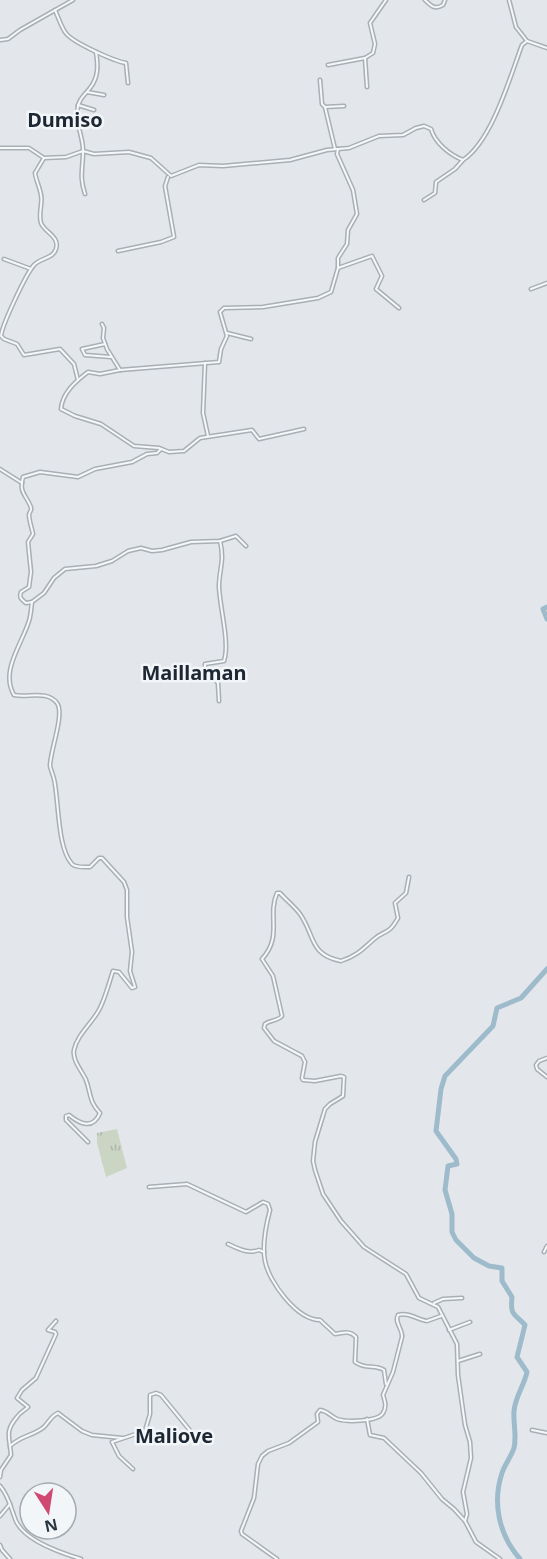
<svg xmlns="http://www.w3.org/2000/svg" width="547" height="1559" font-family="'Noto Sans',sans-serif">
	<defs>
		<pattern id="park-tufts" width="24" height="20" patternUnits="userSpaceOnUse" patternTransform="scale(1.5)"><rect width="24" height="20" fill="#cbd5c4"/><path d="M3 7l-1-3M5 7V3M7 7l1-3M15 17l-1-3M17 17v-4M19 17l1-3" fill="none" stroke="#aeb7aa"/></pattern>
	</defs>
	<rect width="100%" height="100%" fill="#e3e7eb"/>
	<path fill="url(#park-tufts)" d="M117 1129 127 1168 106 1177 97 1143V1133Z"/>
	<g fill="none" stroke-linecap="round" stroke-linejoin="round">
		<g stroke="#9ebbcb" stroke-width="5">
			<path d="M547 607 543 609 547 619"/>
			<path d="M520 1559C499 1535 492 1503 502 1473 505 1464 511 1457 514 1448 517 1436 513 1423 514 1411 515 1397 524 1386 527 1372L517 1357 525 1325C514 1313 510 1316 512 1297L502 1281V1268L489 1266 474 1258 456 1240 452 1232V1214L445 1190 448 1166 457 1164 456 1159 436 1131 441 1089 445 1076 493 1026 497 1008 521 998 547 969"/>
		</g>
		<defs>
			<g id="street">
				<path d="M425 0C431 6 435 10 443 5L445 0"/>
				<path d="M509 0 516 27 527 41"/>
				<path d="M55 10C58 17 61 26 65 32 71 42 114 61 126 63L128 83"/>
				<path d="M0 40 8 39 20 30 73 0"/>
				<path d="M365 58 367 87"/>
				<path d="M328 65 365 58 373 53 375 44 370 23 386 0"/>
				<path d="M320 80 322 104 325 107 335 149"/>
				<path d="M87 92 104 95"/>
				<path d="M78 105 94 110"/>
				<path d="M325 107 344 106"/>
				<path d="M0 148H29L44 158"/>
				<path d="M85 194C79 176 83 169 83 152 84 137 74 123 78 106 80 97 85 95 90 88 99 77 98 64 96 52"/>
				<path d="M424 200 435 193 436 182 455 169 463 160"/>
				<path d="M118 251 161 242 174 237 165 186 168 177"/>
				<path d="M4 259 31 269"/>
				<path d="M338 268 372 256 382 276 376 289 399 308"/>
				<path d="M531 289 547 283"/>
				<path d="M102 324 104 328 103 338 107 349 120 370"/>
				<path d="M227 333 251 339"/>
				<path d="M105 344 82 349 85 355 111 357"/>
				<path d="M205 363 203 413 208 436"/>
				<path d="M78 380 74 364 60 349 24 355 17 344 4 339 1 336C2 325 26 274 34 265 40 258 53 259 56 249 60 236 44 232 41 223 38 213 43 204 41 195 40 188 36 180 35 173L44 158 66 157 83 151 94 154 129 152 151 158 171 176 199 165 223 166 290 160 327 150 349 148 379 136 403 135 416 128 424 126 431 129C435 143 450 155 463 160 492 141 510 77 522 45L527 41 547 48"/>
				<path d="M304 429 259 439 252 430 200 438 184 451 169 452 159 448 134 446 101 424 75 416 61 409C62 393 76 381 88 372L100 374 120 370 219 362 221 349 227 336 220 312 224 308 263 307 318 298 331 292 338 268V258L347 244 348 230 357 214 353 190 337 154 338 149"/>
				<path d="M0 469 22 483"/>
				<path d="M32 602 26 603C21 599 19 598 21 592L29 587 31 572 28 542 33 534C32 529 29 520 29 515 30 509 33 511 30 505 25 494 19 492 23 477L40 472 78 477 95 469 132 462 147 454 157 453 161 449"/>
				<path d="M219 701 218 683 205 670V664L224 661C230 643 220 609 219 587 219 569 225 561 220 541"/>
				<path d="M409 877 406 893 395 903 398 918C388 936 385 929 373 940 362 950 356 956 341 961 309 955 315 935 300 914 294 906 286 900 280 893H277C267 916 283 936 262 959L273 976 282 1016C278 1021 270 1020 265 1024L264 1028 274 1041 302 1056 305 1062 302 1078 303 1080 315 1081 341 1076 344 1077 343 1096 330 1104 325 1109 315 1142 313 1161 315 1170 323 1194 341 1221 364 1247 406 1274 419 1298 438 1307 457 1344 458 1375 465 1425 470 1442 471 1458 463 1492 467 1514 465 1521"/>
				<path d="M547 1058 539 1061 536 1065 537 1069 547 1077"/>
				<path d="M88 1142 66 1120V1116L69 1115C80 1124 93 1130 100 1113 89 1102 91 1093 86 1080 82 1071 72 1060 74 1050 77 1035 92 1023 99 1010 105 999 109 983 113 971L119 972 132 988 135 987 130 971 132 952 127 917V890L124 882 102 858H99L90 867C84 867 76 868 72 864 57 848 59 800 54 779 53 775 51 770 50 766 50 751 65 714 57 703 47 690 28 698 14 695 0 671 22 644 29 621 31 615 31 609 32 602L44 593 54 578 65 569 96 566 112 561 128 551 141 548 152 551 162 550 191 542 220 541 236 536 246 546"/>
				<path d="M149 1187 187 1184 246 1212 263 1202 268 1204 270 1210C266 1225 262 1246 265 1261 269 1282 297 1320 320 1320L335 1334C343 1333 349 1330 356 1337L355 1362C366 1370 374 1364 384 1370L386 1384"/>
				<path d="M228 1244C239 1249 248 1254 259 1250L264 1252"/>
				<path d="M544 1252 547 1246"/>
				<path d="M434 1303 443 1299 462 1298"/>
				<path d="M449 1330 470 1322"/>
				<path d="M458 1361 480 1354"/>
				<path d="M367 1419 370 1435 384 1438 421 1473 442 1499 454 1509 465 1521 476 1542 500 1559"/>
				<path d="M532 1430 547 1433"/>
				<path d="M10 1446C22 1435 33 1436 44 1427 49 1422 51 1416 58 1413L82 1431 92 1435 122 1438"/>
				<path d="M133 1469 119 1456 112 1442 145 1431 150 1414V1395L156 1393 161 1395 197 1439"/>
				<path d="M0 1477 1 1470 11 1455C10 1438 4 1432 17 1417 20 1412 24 1411 28 1407L17 1398 22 1390 36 1378 56 1334 55 1332 48 1330 56 1321"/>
				<path d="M0 1486C9 1496 11 1509 16 1521 25 1541 61 1553 81 1559"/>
				<path d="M0 1516 10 1504"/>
				<path d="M0 1545 2 1550 10 1559"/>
				<path d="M277 1559 242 1534 241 1531 254 1498 258 1464 262 1456 268 1451 289 1443 318 1422 317 1414 320 1410C328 1411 330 1416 337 1419 346 1422 378 1422 383 1413 387 1407 385 1401 383 1395L393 1372 402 1337C403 1329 394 1323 398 1315 409 1312 416 1319 427 1321L441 1316"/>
			</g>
		</defs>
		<use href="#street" stroke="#a8afb5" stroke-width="5"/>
		<use href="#street" stroke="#f6f7f9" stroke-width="2"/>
	</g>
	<g text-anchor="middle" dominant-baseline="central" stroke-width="5" stroke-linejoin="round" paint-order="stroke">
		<g font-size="20" font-weight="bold" fill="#1d2834" stroke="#f3f6f8">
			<text x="65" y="119">Dumiso</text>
			<text x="194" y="672">Maillaman</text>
			<text x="174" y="1435">Maliove</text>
		</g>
	</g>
	<g transform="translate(48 1511) rotate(168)"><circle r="28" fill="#f3f6f8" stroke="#a3aab0" stroke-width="1.5"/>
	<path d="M0-4.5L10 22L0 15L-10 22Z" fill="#cf4971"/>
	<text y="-9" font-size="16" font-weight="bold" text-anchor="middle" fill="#2a3743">N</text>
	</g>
</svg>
